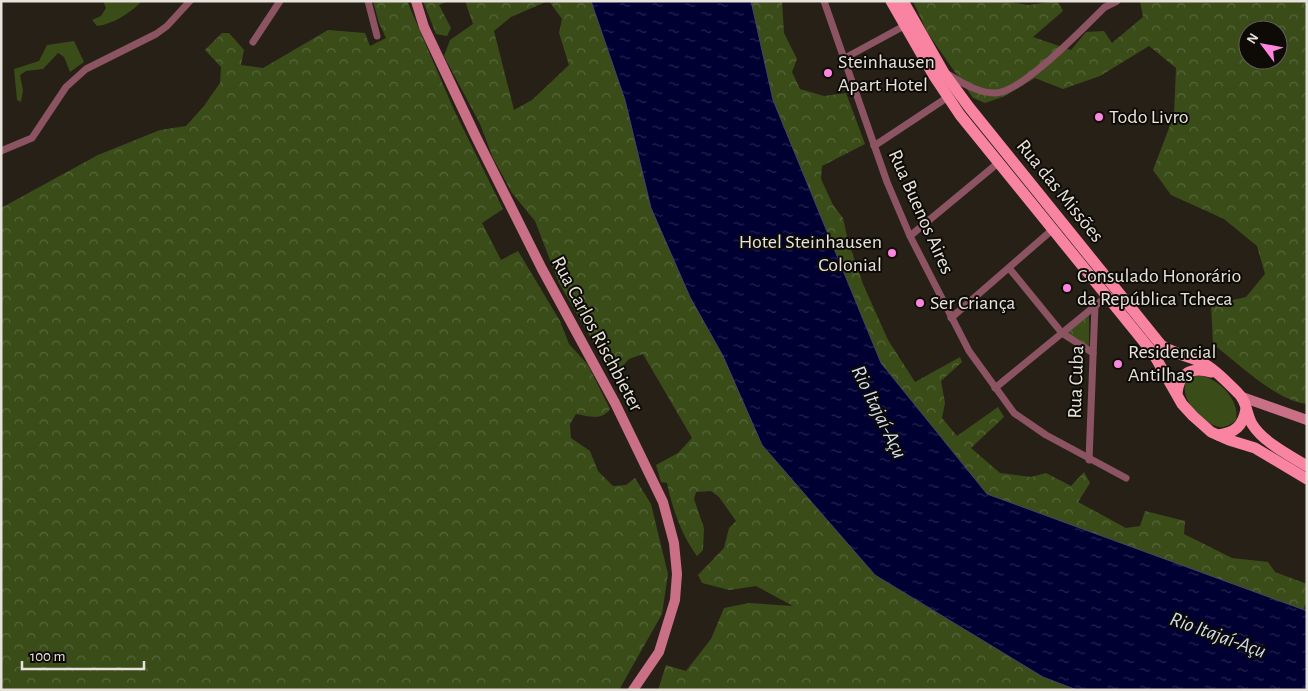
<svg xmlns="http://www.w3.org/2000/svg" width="1308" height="691" font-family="'Alegreya Sans',sans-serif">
	<defs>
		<pattern id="forest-crowns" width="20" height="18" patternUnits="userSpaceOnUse" patternTransform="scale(1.25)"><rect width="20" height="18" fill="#3a4d19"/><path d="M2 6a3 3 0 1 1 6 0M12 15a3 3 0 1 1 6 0" fill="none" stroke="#56663a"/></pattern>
		<pattern id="water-ripples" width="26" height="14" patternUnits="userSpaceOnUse" patternTransform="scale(1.25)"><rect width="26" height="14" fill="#003"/><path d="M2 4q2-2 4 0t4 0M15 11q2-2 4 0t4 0" fill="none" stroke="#252550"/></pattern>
	</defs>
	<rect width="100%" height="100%" fill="#272017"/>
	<g fill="#3a4d19">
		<path d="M103 1H140L141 2C129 14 113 24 97 26L92 20 101 16 106 8Z"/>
		<path d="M74 41 84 62 70 72 64 57 58 53 43 69 26 71 20 75 23 90 21 102 17 100 14 69 39 61 47 45Z"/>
		<path d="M1200 375C1219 379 1240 400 1236 420 1232 424 1225 428 1219 427 1201 423 1179 398 1186 381L1191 376Z"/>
	</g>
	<g fill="url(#forest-crowns)" fill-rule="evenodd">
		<path d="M373 1H407L454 110 503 209 482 223 501 260 518 251 560 321 569 344 588 365 610 409C602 421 588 416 576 414L570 424 571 438 590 451 598 471 613 486 626 485 635 478 651 504 668 574 662 614 619 690H1V208L98 155 160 130 186 126 204 106 220 83 221 67 205 50 222 33H229L244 50 241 65 263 68 328 30 365 33 370 46 386 38 379 23Z"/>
		<path d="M423 1H449L439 5 451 28 447 36 436 34Z"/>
		<path d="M465 1H548L511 17 494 31 514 110 532 100 569 65 559 33 562 19 549 1H591L625 100 651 208 690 297 723 356 875 575 1043 677 1077 690H658L666 665 686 671 711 639 724 608 749 603 793 606 756 586 729 590 702 583 698 575 724 548 729 528 736 521 719 497 711 491 696 492 694 499 704 528 703 550 697 556C682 536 672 508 667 483L661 482 656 465 678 453 692 438 643 354 629 359 619 370 609 369 559 283 535 221 512 193 493 158 480 124 444 56 450 40 473 24Z"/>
		<path d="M751 1H782L784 33 797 59 792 72 800 89 824 96 846 93 865 144 822 166 821 179 833 205 843 218 848 241 863 284 888 340 915 382 960 357 962 362 941 381 945 403 942 418 957 436 998 407 1004 417 971 448 1000 473 1031 477 1046 473 1071 486 1084 472 1090 483 1078 502 1126 528 1140 526 1145 511 1185 521 1184 534 1232 558 1268 562 1275 572 1307 584V601L1303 610 987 494 881 363 773 100Z"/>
		<path d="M913 1H1003L1029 5 1057 1 1063 11 1033 37 1071 50 1086 32 1104 31 1112 43 1143 17 1140 1H1307V404C1276 401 1238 363 1213 344L1211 305 1246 297 1265 274 1257 246 1224 219 1171 195 1153 170 1174 115 1176 68 1149 46 1100 76 1063 89 1035 78 1005 96 985 103 973 98 927 32ZM1248 30H1278V60H1248Z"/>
		<path d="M1089 315V347L1067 332Z"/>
	</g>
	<path fill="url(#water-ripples)" stroke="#454466" d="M591 1H751L773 100 881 363 987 494 1307 611V690H1077L1043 677 875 575 762 445 723 356 690 297 651 208 625 100Z"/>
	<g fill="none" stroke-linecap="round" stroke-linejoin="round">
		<g stroke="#8c5462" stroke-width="7">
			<path d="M368 1 377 36"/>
			<path d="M824 1 887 182 910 236 969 351 1014 413 1046 435 1126 478"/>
			<path d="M253 42 280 1"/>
			<path d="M845 58 904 26"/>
			<path d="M949 75C962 83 978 93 995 93 1022 93 1084 27 1105 7L1117 1"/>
			<path d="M874 146 948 97"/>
			<path d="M1 151 32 138 66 87 86 69 156 34 167 26 190 1"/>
			<path d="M910 236 998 163"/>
			<path d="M1009 268 1062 333 1093 353"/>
			<path d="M951 318 1052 230"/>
			<path d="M995 388 1106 297"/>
			<path d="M1089 460 1095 305"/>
		</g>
		<g stroke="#c96f86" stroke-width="10">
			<path d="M416 1 424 27 476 137 542 269 615 403 663 502 674 543 677 574 675 600 659 652 633 690"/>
			<path d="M1242 397 1307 420"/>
		</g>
		<g stroke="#f884a2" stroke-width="11">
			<path d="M891 1 934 76 960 115 1153 353 1182 404 1193 416 1211 432 1229 440 1255 448 1307 479"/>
			<path d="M903 1 944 73 969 107 1161 345C1173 354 1186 355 1199 361 1214 368 1227 382 1238 393 1247 401 1246 414 1252 424 1263 442 1289 455 1307 466"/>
			<path d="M1177 393C1179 373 1192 366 1211 372"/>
			<path d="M1218 435C1235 433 1243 426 1246 409"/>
		</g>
	</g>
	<g fill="#fe85df" stroke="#0e0b07" stroke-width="2">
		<circle cx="828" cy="73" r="5"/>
		<circle cx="1099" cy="117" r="5"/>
		<circle cx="892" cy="253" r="5"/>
		<circle cx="1067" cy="288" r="5"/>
		<circle cx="920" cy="303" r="5"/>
		<circle cx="1118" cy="364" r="5"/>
	</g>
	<g text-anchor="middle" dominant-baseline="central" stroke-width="4" stroke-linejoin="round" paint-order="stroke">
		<g font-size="20" fill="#e7e3dc" stroke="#0e0b07" text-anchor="start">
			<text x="838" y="62">Steinhausen<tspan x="838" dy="23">Apart Hotel</tspan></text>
			<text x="1109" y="117">Todo Livro</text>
			<text x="882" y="242" text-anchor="end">Hotel Steinhausen<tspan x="882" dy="23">Colonial</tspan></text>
			<text x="1077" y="276">Consulado Honorário<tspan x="1077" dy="23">da República Tcheca</tspan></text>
			<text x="930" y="303">Ser Criança</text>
			<text x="1128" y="352">Residencial<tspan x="1128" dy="23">Antilhas</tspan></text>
		</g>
		<g font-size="20" fill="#e7e3dc" stroke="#0e0b07">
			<text transform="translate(1060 191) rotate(51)">Rua das Missões</text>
			<text transform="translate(921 212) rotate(66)">Rua Buenos Aires</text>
			<text transform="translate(597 334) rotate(62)">Rua Carlos Rischbieter</text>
			<text transform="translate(1076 382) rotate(-88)">Rua Cuba</text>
		</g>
		<g font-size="21" font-style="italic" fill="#d0ddee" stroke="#0e0b07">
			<text transform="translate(879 412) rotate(64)">Rio Itajaí-Açu</text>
			<text transform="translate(1218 635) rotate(20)">Rio Itajaí-Açu</text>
		</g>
	</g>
	<rect width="1308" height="691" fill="none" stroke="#e7e3dc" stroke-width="5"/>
	<g transform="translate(1263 45) rotate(302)"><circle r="24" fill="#0e0b07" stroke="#65615c"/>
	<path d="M0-4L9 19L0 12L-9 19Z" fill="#fe85df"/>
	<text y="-8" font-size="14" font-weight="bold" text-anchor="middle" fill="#e7e3dc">N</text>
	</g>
	<path d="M22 661v8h122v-8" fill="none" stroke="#e7e3dc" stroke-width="2.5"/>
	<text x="30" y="661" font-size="15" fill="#e7e3dc" stroke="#0e0b07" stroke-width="4" paint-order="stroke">100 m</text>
</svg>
